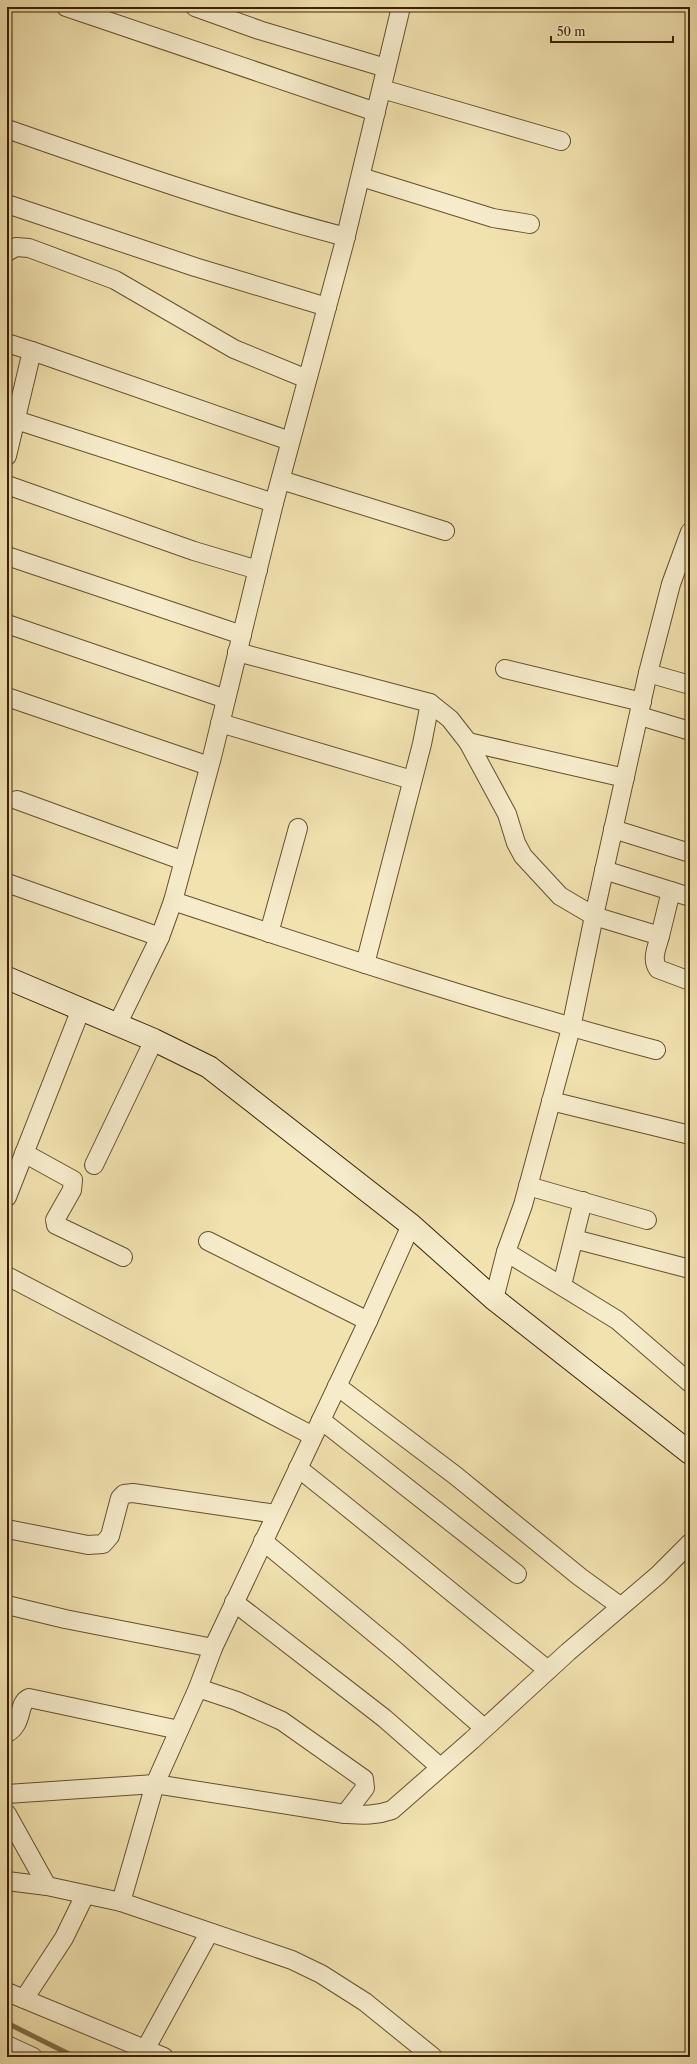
<svg xmlns="http://www.w3.org/2000/svg" width="697" height="2064" font-family="'Libre Caslon Text',serif">
	<rect width="100%" height="100%" fill="#f1e2af"/>
	<filter id="stains"><feTurbulence type="fractalNoise" baseFrequency=".005" numOctaves="4"/><feColorMatrix values="0 0 0 0 .2 0 0 0 0 .09 0 0 0 0 .02 0 0 0 .5 -.17"/></filter>
	<radialGradient id="worn" r=".72"><stop offset=".6" stop-color="#630" stop-opacity="0"/><stop offset="1" stop-color="#630" stop-opacity=".3"/></radialGradient>
	<g fill="none" stroke-linecap="round" stroke-linejoin="round">
		<path stroke="#826d46" stroke-width="5" d="M7 2023 75 2057"/>
		<defs>
			<g id="street">
				<path d="M66 7 376 112"/>
				<path d="M195 7 259 30 386 68"/>
				<path d="M382 89 561 141"/>
				<path d="M7 129C119 168 231 207 346 237"/>
				<path d="M361 177 493 218 530 224"/>
				<path d="M7 204 195 267 327 307"/>
				<path d="M7 252 16 247 29 248 115 280 234 349 307 379"/>
				<path d="M7 343 32 351 7 456"/>
				<path d="M32 351 290 441"/>
				<path d="M16 420 274 503"/>
				<path d="M281 480 445 531"/>
				<path d="M7 485 194 551 258 570"/>
				<path d="M7 556 242 635"/>
				<path d="M7 624 226 699"/>
				<path d="M237 652 430 703"/>
				<path d="M505 669 642 702"/>
				<path d="M648 673 690 685"/>
				<path d="M7 697 209 766"/>
				<path d="M640 716 690 731"/>
				<path d="M220 723 412 780"/>
				<path d="M468 742 625 778"/>
				<path d="M17 800 184 861"/>
				<path d="M613 829 690 853"/>
				<path d="M604 870 671 891"/>
				<path d="M7 883 160 937"/>
				<path d="M173 901C333 954 493 1007 656 1050"/>
				<path d="M269 933 298 828"/>
				<path d="M660 936C657 947 651 959 658 969L690 981"/>
				<path d="M365 964 422 744 430 703 450 719 468 742 507 814 516 843 523 856 560 896 594 916 660 936 671 891 690 897"/>
				<path d="M117 1025 160 937 173 901 212 757 274 503 344 244 401 7"/>
				<path d="M551 1101 690 1135"/>
				<path d="M24 1153 73 1180 72 1190 55 1220 56 1225 123 1257"/>
				<path d="M94 1165 154 1040"/>
				<path d="M528 1186 647 1220"/>
				<path d="M7 1197 81 1009"/>
				<path d="M574 1239 690 1269"/>
				<path d="M208 1241 368 1321"/>
				<path d="M506 1252 617 1320 690 1383"/>
				<path d="M7 1276 313 1436"/>
				<path d="M562 1285 583 1201"/>
				<path d="M494 1299 506 1252 523 1205 571 1028 594 916 648 673 671 584 690 532"/>
				<path d="M337 1386 456 1476 580 1577 620 1606"/>
				<path d="M321 1420 517 1574"/>
				<path d="M298 1468C382 1534 464 1603 548 1670"/>
				<path d="M7 1529 88 1545 103 1544 110 1536 120 1498 124 1494 133 1493 276 1514"/>
				<path d="M263 1541 397 1652 484 1728"/>
				<path d="M234 1602 384 1718 440 1767"/>
				<path d="M7 1605 65 1619 213 1648"/>
				<path d="M198 1688 237 1701 282 1721 364 1779 365 1788 345 1814"/>
				<path d="M7 1733C24 1724 17 1703 29 1698L179 1730"/>
				<path d="M7 1794 155 1784 345 1814C363 1815 375 1816 392 1810L472 1740 568 1652 658 1575 690 1543"/>
				<path d="M7 1814 47 1886"/>
				<path d="M7 1881 47 1886 121 1902 292 1960 321 1974 365 2002 433 2057"/>
				<path d="M121 1902 155 1784 198 1688 213 1648 368 1321 411 1225"/>
				<path d="M7 1992 164 2057"/>
				<path d="M24 1999 64 1938 85 1895"/>
				<path d="M7 2045 33 2057"/>
				<path d="M146 2048 209 1933"/>
			</g>
			<path id="secondary" d="M7 978 154 1040 209 1067 411 1225 494 1299 690 1453"/>
		</defs>
		<use href="#street" stroke="#67502c" stroke-width="20"/>
		<use href="#secondary" stroke="#392001" stroke-width="24"/>
		<use href="#street" stroke="#f6eccb" stroke-width="18"/>
		<use href="#secondary" stroke="#f6eccb" stroke-width="22"/>
	</g>
	<rect width="697" height="2064" fill="none" stroke="#f1e2af" stroke-width="24"/>
	<rect x="8" y="8" width="681" height="2048" fill="none" stroke="#392001" stroke-width="2"/>
	<rect x="12" y="12" width="673" height="2040" fill="none" stroke="#392001"/>
	<path d="M551 36v6h122v-6" fill="none" stroke="#392001" stroke-width="2"/>
	<text x="557" y="36" font-size="12" fill="#392001" stroke="#f6eccb" stroke-width="3" paint-order="stroke">50 m</text>
	<rect width="100%" height="100%" filter="url(#stains)"/>
	<rect width="100%" height="100%" fill="url(#worn)"/>
</svg>
